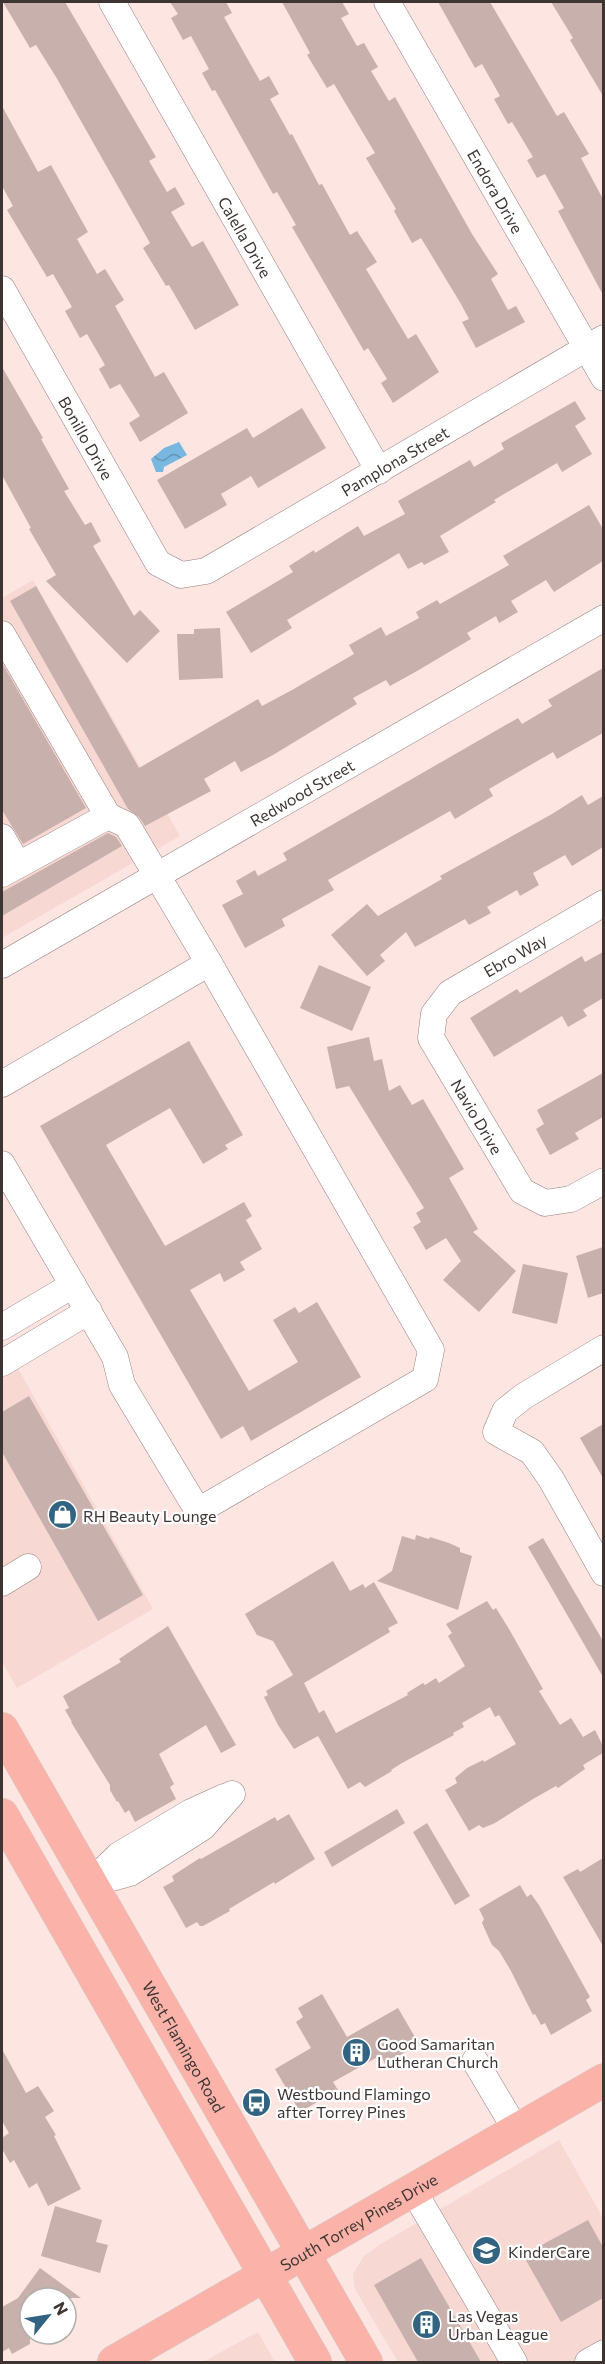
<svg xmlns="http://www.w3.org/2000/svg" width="605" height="2364" font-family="Commissioner,sans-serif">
	<defs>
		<pattern id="water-waves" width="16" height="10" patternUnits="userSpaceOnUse" patternTransform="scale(1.5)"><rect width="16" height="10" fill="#77b7e0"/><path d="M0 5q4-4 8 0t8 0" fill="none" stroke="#6396b6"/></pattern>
	</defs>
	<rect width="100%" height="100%" fill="#fde5e1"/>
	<g fill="#f7d8d2">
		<path d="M33 580 180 836 2 938V598Z"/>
		<path d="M2 1340 153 1609 17 1688 2 1662Z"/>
		<path d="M559 2140 603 2218V2362H398L355 2289 353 2274 363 2257 379 2245Z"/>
		<path d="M258 2332 275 2362H203Z"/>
	</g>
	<path fill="url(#water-waves)" d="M179 442 187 455 164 467 163 472H156L151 459 164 448Z"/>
	<g fill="#c8b1ad">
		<path d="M3 2H65L156 157 149 161 167 192 175 187 185 204 171 212 192 247 203 241 239 305 195 330 169 285 166 286 143 248 150 243 56 77 36 45 30 48Z"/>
		<path d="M170 2H226L232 13 224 17 260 81 269 76 279 94 270 99 290 135 292 134 319 185 322 184 350 235 357 231 377 262 366 269 408 339 416 334 439 372 393 403 381 383 387 379 368 348 364 351 292 227 296 225 277 192 273 194 215 90 212 91 202 73 209 69 191 36 183 40 171 18 178 14Z"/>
		<path d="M282 2H342L349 14 341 18 357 46 364 43 378 67 371 71 389 101 395 97 472 234 498 274 491 279 508 310 516 306 525 322 476 348 462 322 469 319 461 304 421 238 412 243 394 211 396 209 366 158 375 153 334 84 327 88 307 55 310 53Z"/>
		<path d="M438 2H490L557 116 564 112 589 154 581 158 603 199V295L558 211 564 208 545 174 537 178 527 160 533 157 512 122 508 124 494 99 500 96 482 64 475 68Z"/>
		<path d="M551 2H603V96L570 40 573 38Z"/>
		<path d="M2 106 38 172 51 165 88 232 77 239 97 274 105 269 124 300 115 306 155 377 164 372 188 413 140 442 129 423 140 416 120 384 110 389 99 369 105 365 87 334 80 338 65 311 72 307 53 274 47 277 7 210 13 206 2 186Z"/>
		<path d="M2 367 43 438 41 439 69 489 64 491 85 525 91 522 101 541 93 546 134 616 140 610 160 631 127 663 46 581 56 575 29 529 31 528 2 475Z"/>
		<path d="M575 401 586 419 575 426 592 454 562 472 557 463 494 500 496 502 440 536 449 552 424 565 422 562 408 569 399 553 287 620 292 628 251 653 226 612 293 572 289 566 314 550 315 553 358 526 364 536 405 514 398 501 470 460 474 467 504 449 501 443Z"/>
		<path d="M302 408 326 448 258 488 251 476 221 494 227 505 185 529 157 480 247 428 253 438Z"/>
		<path d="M589 505 603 529V561L554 592 546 580 511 601 518 612 499 623 496 616 467 633 471 639 417 671 390 686 386 680 353 698 357 704 273 755 241 772 235 761 204 779 211 791 145 826 139 817 128 809 10 601 36 586 139 768 258 699 262 706 292 690 354 654 349 645 381 627 386 636 419 618 416 612 437 600 440 604 509 565 503 556Z"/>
		<path d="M220 628 223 678 179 680 177 634H194V629Z"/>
		<path d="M2 663 86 808 23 844 2 810Z"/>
		<path d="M603 668V733L557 759 553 752 489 789 493 796 455 819 450 811 328 880 334 890 282 919 285 926 245 948 222 905 243 894 236 881 255 870 258 876 287 860 283 853 518 718 522 724 552 706 548 700Z"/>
		<path d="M582 795 588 805 603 796V847L572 866 565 855 533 873 539 885 520 896 517 890 487 907 491 913 469 925 465 919 415 947 406 932 380 955 385 961 367 976 331 935 367 904 378 916 442 879 440 876 552 814Z"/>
		<path d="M108 833 116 837 122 846 2 916V892Z"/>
		<path d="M603 952V998L583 1010 587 1016 568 1027 562 1016 494 1057 470 1018 517 989 520 993 582 956 585 962Z"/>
		<path d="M319 965 371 987 352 1031 300 1008Z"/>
		<path d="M369 1037 374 1061 382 1059 389 1091 400 1085 412 1105 423 1099 464 1169 449 1178 478 1229 473 1232 516 1271 479 1312 443 1280 461 1261 446 1238 426 1250 413 1227 421 1222 416 1213 424 1208 349 1086 336 1089 327 1047Z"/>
		<path d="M189 1041 243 1135 225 1145 228 1149 203 1164 170 1108 106 1145 165 1246 244 1202 252 1216 246 1220 262 1249 240 1262 245 1270 224 1282 220 1273 190 1290 249 1391 298 1362 273 1320 295 1307 299 1313 317 1302 361 1377 251 1441 243 1426 221 1439 40 1126Z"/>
		<path d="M603 1073V1117L575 1133 579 1139 550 1155 536 1129 544 1124 537 1110Z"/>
		<path d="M603 1247V1293L588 1298 576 1256Z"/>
		<path d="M523 1264 568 1273 557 1324 512 1313Z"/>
		<path d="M29 1396 143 1595 98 1621 2 1452V1412Z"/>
		<path d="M603 1424V1478L580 1438Z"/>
		<path d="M416 1535 429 1539 430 1537 449 1543 460 1548V1552L472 1556 458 1610 377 1581 392 1571 402 1536 415 1540Z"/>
		<path d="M543 1538 603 1641V1677L528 1547Z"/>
		<path d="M333 1561 350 1591 363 1584 365 1588 374 1582 398 1623 388 1628 390 1632 304 1683 319 1713 324 1710 336 1733 408 1695 407 1693 423 1683 425 1685 436 1678 439 1683 465 1666 448 1636 452 1633 446 1624 487 1601 493 1610 496 1608 509 1629 543 1689 539 1691 560 1725 571 1718 583 1737 595 1730 603 1746V1753L583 1765 585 1769 558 1788 556 1786 533 1799 495 1823 483 1828 479 1825 469 1831 445 1790 457 1783 455 1778 467 1768 483 1760 484 1762 516 1744 499 1715 495 1717 490 1707 462 1723 464 1727 453 1733 454 1735 402 1763 391 1770 392 1771 365 1787 360 1782 348 1789 318 1736 294 1749 278 1725 264 1697 268 1695 266 1691 293 1675 273 1641 257 1635 245 1614Z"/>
		<path d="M168 1626 236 1745 221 1753 206 1725 159 1754 174 1784 170 1787 176 1799 135 1822 129 1810 125 1813 118 1801 117 1802 110 1790V1785L71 1722H72L65 1710 69 1708 63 1696 121 1662 119 1659Z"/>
		<path d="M397 1809 405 1823 332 1867 324 1852Z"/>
		<path d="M289 1814 315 1859 275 1884 274 1882 229 1909 230 1911 203 1926H200L197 1922 186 1928 163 1887 174 1881 172 1876 200 1858 201 1859 275 1817 277 1821Z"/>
		<path d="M427 1823 470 1896 455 1905 413 1832Z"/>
		<path d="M603 1858V1946L563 1877 578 1869 580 1872Z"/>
		<path d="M520 1885 527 1897 531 1894 539 1905 590 1997 586 2000 592 2011 551 2035 545 2023 541 2025 535 2014 533 2015 511 1971 499 1951 492 1945 482 1923 484 1919 479 1909Z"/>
		<path d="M322 1994 347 2037 398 2008 419 2044 385 2064 381 2055 333 2082 338 2090 300 2112 275 2069 311 2048 296 2022 303 2017 298 2008Z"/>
		<path d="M2 2049 26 2093 38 2086 54 2111 45 2117 56 2135 54 2136 81 2189 48 2206 37 2183 29 2188 14 2160 10 2163 2 2149V2138L9 2133 2 2121Z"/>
		<path d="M55 2206 102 2220 96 2242 108 2245 100 2273 41 2256Z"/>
		<path d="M588 2220 603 2247V2298L561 2322 523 2255Z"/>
		<path d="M421 2258 481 2362H418L374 2285Z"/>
		<path d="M40 2268 81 2298H30V2344L12 2354 9 2348 2 2352V2307L18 2298Z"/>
	</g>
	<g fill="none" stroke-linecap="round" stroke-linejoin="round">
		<defs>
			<g id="minor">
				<path id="s1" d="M112 2 379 471"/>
				<path id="s2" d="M387 2 604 378"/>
				<path id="s3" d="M2 289 158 563 181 575 206 571 604 338"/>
				<path d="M2 634 108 816 2 874"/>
				<path d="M2 837 18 865"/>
				<path id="s4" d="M604 903 450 993 434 1014 431 1038 522 1191 545 1203 571 1199 604 1181"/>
				<path id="s5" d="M2 965 604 618"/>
				<path d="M2 1084 209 963 127 825 108 816"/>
				<path d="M2 1164 115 1357 122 1385 198 1511 425 1379 431 1350 209 963"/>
				<path d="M2 1327 73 1285"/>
				<path d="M604 1348 524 1396 505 1411 496 1432 532 1452 551 1479 604 1573"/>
				<path d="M2 1363 89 1311"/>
				<path d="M2 1583 28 1567"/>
				<path d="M91 1882 119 1855 191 1812 224 1797"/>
				<path d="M90 1884 130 1873 181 1841 203 1827 232 1794"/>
				<path d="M475 2061 516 2130"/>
				<path d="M413 2190 514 2362"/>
				<path d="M588 2362 604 2353"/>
			</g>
			<g id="major">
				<path id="s6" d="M2 1729 366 2362"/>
				<path d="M2 1815 315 2362"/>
				<path id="s7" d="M114 2362 604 2080"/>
			</g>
		</defs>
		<use href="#minor" stroke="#957f7c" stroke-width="27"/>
		<use href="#major" stroke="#d1cfce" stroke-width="34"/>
		<use href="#minor" stroke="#fff" stroke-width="26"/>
		<use href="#major" stroke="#fbb3a9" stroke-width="33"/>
	</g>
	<defs>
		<symbol id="shop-disc" viewBox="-11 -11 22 22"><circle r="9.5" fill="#326482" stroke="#fff"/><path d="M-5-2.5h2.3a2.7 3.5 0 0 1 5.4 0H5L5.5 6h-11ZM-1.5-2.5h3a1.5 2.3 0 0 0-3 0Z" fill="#fff"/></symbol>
		<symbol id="building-disc" viewBox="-11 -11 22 22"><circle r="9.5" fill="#326482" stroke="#fff"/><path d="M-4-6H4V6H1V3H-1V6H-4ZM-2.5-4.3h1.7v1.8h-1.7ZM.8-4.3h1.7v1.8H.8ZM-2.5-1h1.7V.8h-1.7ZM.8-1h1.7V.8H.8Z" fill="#fff"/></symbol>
		<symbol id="bus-disc" viewBox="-11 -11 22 22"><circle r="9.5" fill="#326482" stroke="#fff"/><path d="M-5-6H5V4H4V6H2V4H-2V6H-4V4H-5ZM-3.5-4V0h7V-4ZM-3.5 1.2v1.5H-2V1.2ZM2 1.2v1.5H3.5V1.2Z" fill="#fff"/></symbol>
		<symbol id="school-disc" viewBox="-11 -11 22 22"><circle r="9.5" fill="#326482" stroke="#fff"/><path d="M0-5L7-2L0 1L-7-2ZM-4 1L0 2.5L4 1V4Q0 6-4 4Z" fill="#fff"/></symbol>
	</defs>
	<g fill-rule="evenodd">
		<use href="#shop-disc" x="46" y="1498" width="33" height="33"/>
		<use href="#building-disc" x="340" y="2036" width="33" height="33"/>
		<use href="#bus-disc" x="240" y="2086" width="33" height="33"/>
		<use href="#school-disc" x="470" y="2234" width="33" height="33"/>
		<use href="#building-disc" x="410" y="2308" width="33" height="33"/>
	</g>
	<g text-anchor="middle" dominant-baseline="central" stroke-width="4.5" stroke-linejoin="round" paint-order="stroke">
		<g font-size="16" fill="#3e3533" stroke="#fff">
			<text stroke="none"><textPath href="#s2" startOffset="218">Endora Drive</textPath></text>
			<text stroke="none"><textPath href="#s1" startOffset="270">Calella Drive</textPath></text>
			<text stroke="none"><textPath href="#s3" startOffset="171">Bonillo Drive</textPath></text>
			<text stroke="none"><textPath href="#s3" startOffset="585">Pamplona Street</textPath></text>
			<text stroke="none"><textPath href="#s5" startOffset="346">Redwood Street</textPath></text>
			<text transform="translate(515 955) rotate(-30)">Ebro Way</text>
			<text stroke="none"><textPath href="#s4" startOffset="320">Navio Drive</textPath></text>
			<text stroke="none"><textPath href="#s6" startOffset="366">West Flamingo Road</textPath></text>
			<text stroke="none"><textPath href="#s7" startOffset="282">South Torrey Pines Drive</textPath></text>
		</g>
		<g font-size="16" fill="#3e3533" stroke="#fff" text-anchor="start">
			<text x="83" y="1515">RH Beauty Lounge</text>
			<text x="377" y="2043">Good Samaritan<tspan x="377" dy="18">Lutheran Church</tspan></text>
			<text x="277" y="2093">Westbound Flamingo<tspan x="277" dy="18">after Torrey Pines</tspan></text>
			<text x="508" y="2251">KinderCare</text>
			<text x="448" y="2315">Las Vegas<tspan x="448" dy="18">Urban League</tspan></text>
		</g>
	</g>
	<rect width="605" height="2364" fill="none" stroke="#3e3533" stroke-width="6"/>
	<g transform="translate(48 2316) rotate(60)"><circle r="28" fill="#ffffff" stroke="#b2aead" stroke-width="1.5"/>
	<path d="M0-4.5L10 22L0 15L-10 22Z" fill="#326482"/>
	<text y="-9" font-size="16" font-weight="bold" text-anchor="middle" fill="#3e3533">N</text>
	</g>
</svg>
